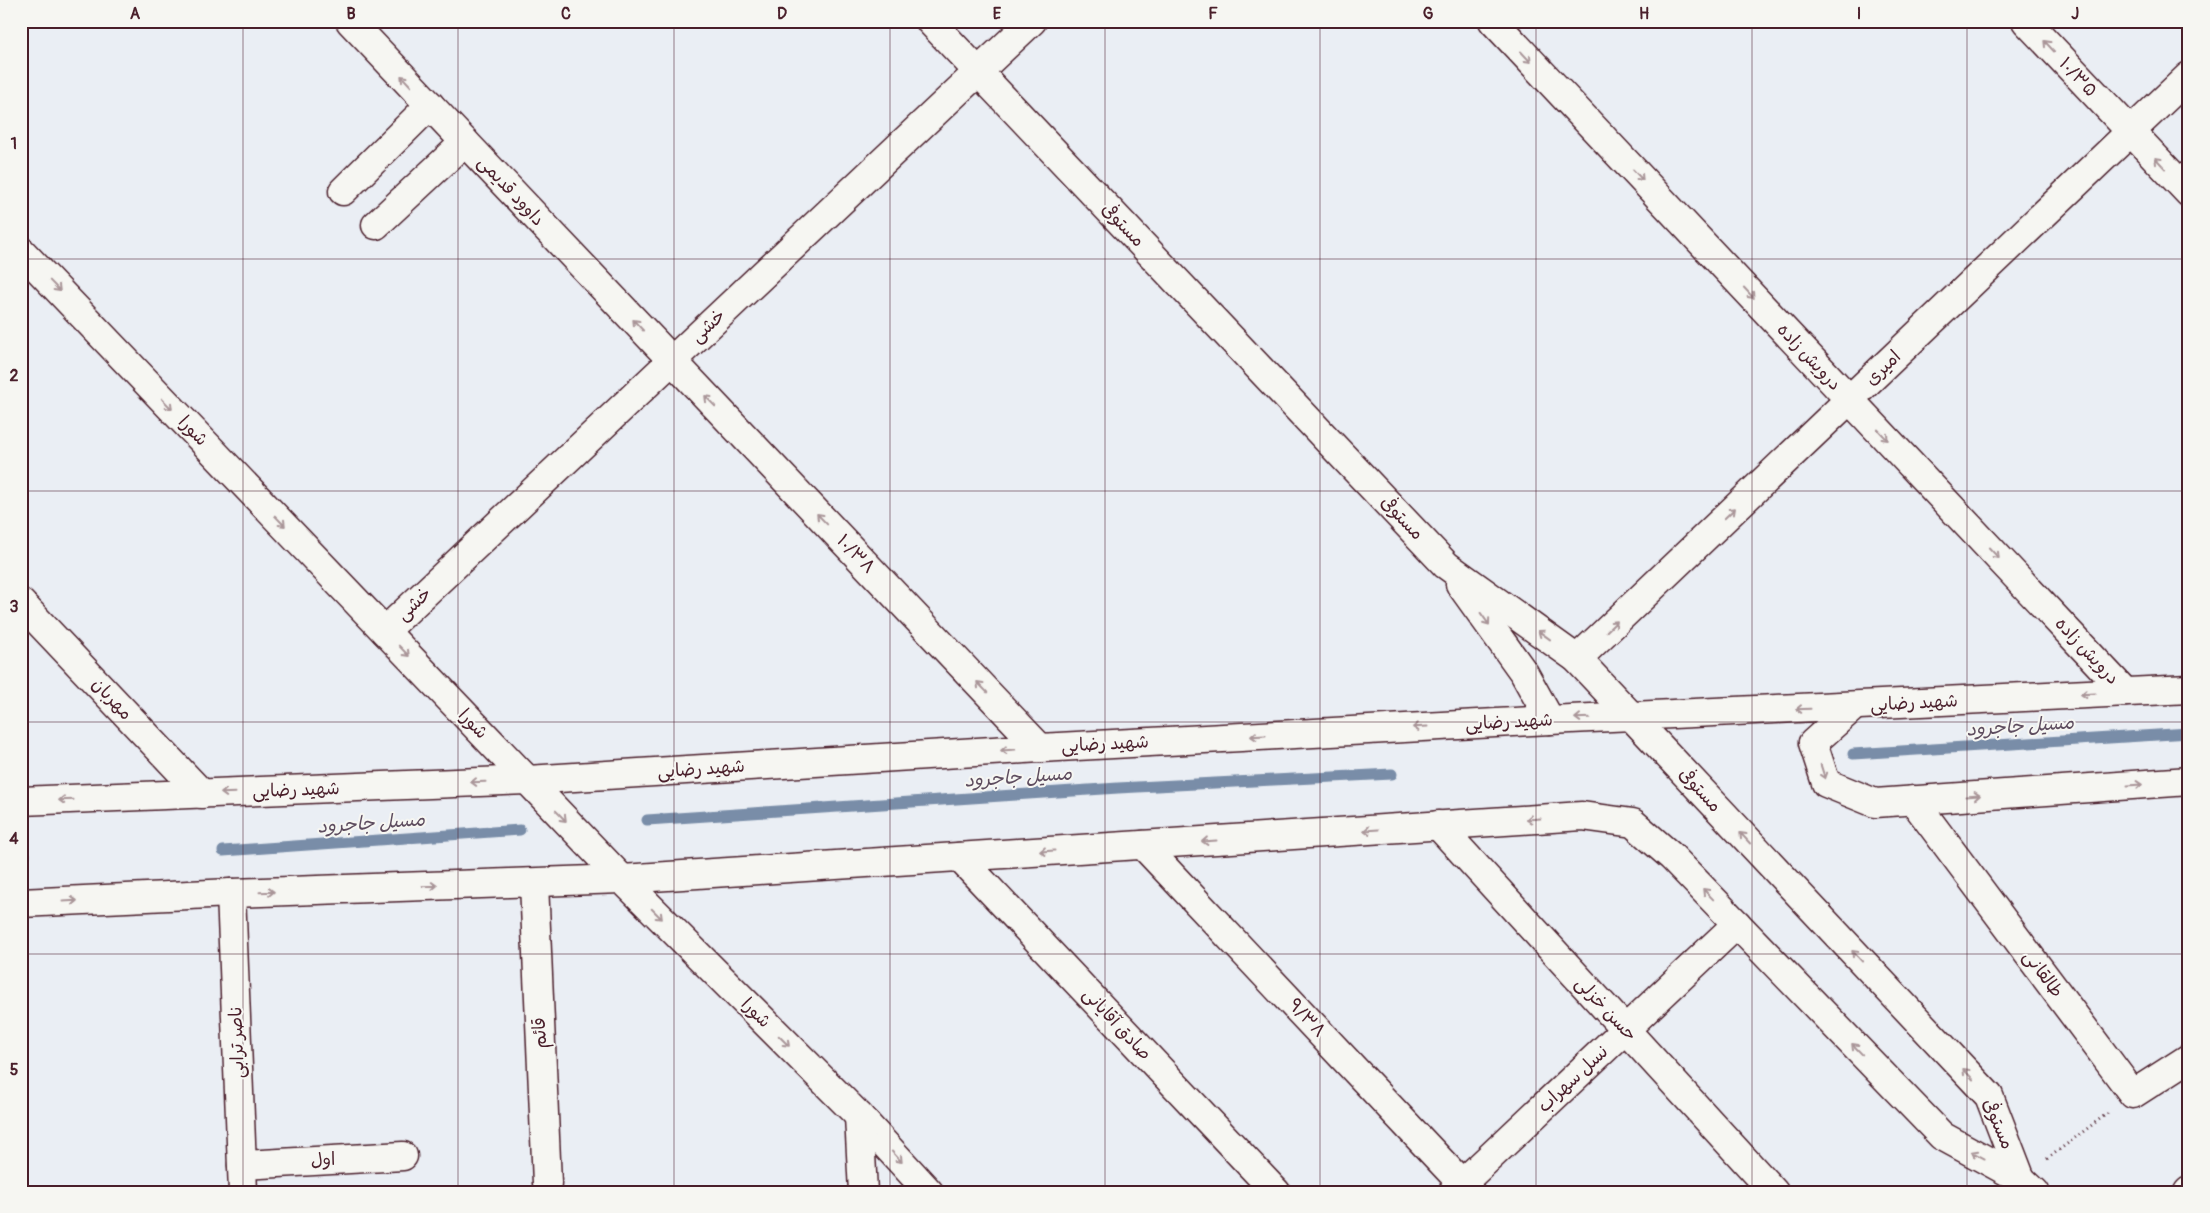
<svg xmlns="http://www.w3.org/2000/svg" width="2210" height="1213" font-family="Pangolin,'Playpen Sans Arabic',sans-serif">
	<rect width="100%" height="100%" fill="#eaeef4"/>
	<filter id="ink" filterUnits="userSpaceOnUse"><feTurbulence type="fractalNoise" baseFrequency=".02" numOctaves="2"/><feDisplacementMap in="SourceGraphic" scale="10" xChannelSelector="R" yChannelSelector="G"/><feConvolveMatrix kernelMatrix="1 2 1 2 8 2 1 2 1" color-interpolation-filters="sRGB"/></filter>
	<g filter="url(#ink)">
		<g fill="none" stroke-linecap="round" stroke-linejoin="round">
			<g stroke="#798da8" stroke-width="11">
				<path d="M1853 754 2189 733"/>
				<path d="M647 820 1118 788 1392 774"/>
				<path d="M223 851 520 830"/>
				<path d="M21 855H25"/>
			</g>
			<defs>
				<g id="minor">
					<path d="M350 21 1040 748"/>
					<path d="M930 21 1446 565 1577 659 1631 716"/>
					<path d="M1493 21 2125 692"/>
					<path d="M2026 21 2189 193"/>
					<path d="M343 191 430 105"/>
					<path d="M376 225 465 142"/>
					<path d="M21 251 622 879 859 1116 929 1192"/>
					<path d="M1460 584 1524 673 1550 720"/>
					<path d="M21 603 202 794"/>
					<path d="M385 631 1032 21"/>
					<path d="M1577 659 2189 76"/>
					<path d="M1913 800 2133 1094 2189 1058"/>
					<path d="M1438 825 1774 1192"/>
					<path d="M1143 845 1470 1192"/>
					<path d="M959 857 1276 1192"/>
					<path d="M534 883 547 1183"/>
					<path d="M231 893 243 1192"/>
					<path d="M859 1116 863 1192"/>
					<path d="M242 1165 403 1156"/>
					<path d="M1453 1192 1737 924"/>
				</g>
				<g id="secondary">
					<path d="M1853 707 1813 743 1826 783 1875 803 2189 781"/>
					<path d="M1631 716 1989 1096 2021 1179"/>
					<path d="M21 801 527 780 1040 748 1550 720 2189 689"/>
					<path d="M21 903 231 893 622 879 1582 816 1633 823 1672 857 1942 1136 2021 1179 2035 1192"/>
					<path d="M2188 1192 2189 1191"/>
				</g>
			</defs>
			<use href="#minor" stroke="#4a1f2b" stroke-width="31"/>
			<use href="#secondary" stroke="#4a1f2b" stroke-width="31"/>
			<path stroke="#4a1f2b" stroke-width="3" stroke-dasharray="1 4" stroke-linecap="butt" d="M2047 1159 2108 1113"/>
			<use href="#minor" stroke="#f6f6f2" stroke-width="28"/>
			<use href="#secondary" stroke="#f6f6f2" stroke-width="28"/>
		</g>
		<defs><path id="oneway-shaft" d="M-6 0H5M1.5-3L5.5 0L1.5 3" fill="none" stroke-width="1.6" stroke-linecap="round" stroke-linejoin="round" transform="scale(1.25)"/></defs>
		<g stroke="#a99598">
			<use href="#oneway-shaft" transform="translate(2049 46) rotate(-133)"/>
			<use href="#oneway-shaft" transform="translate(1526 57) rotate(47)"/>
			<use href="#oneway-shaft" transform="translate(406 81) rotate(-133)"/>
			<use href="#oneway-shaft" transform="translate(2160 163) rotate(-133)"/>
			<use href="#oneway-shaft" transform="translate(1638 175) rotate(47)"/>
			<use href="#oneway-shaft" transform="translate(55 286) rotate(46)"/>
			<use href="#oneway-shaft" transform="translate(1749 293) rotate(47)"/>
			<use href="#oneway-shaft" transform="translate(638 325) rotate(-133)"/>
			<use href="#oneway-shaft" transform="translate(710 401) rotate(-134)"/>
			<use href="#oneway-shaft" transform="translate(167 404) rotate(46)"/>
			<use href="#oneway-shaft" transform="translate(1883 435) rotate(47)"/>
			<use href="#oneway-shaft" transform="translate(1730 513) rotate(-44)"/>
			<use href="#oneway-shaft" transform="translate(822 519) rotate(-134)"/>
			<use href="#oneway-shaft" transform="translate(280 521) rotate(46)"/>
			<use href="#oneway-shaft" transform="translate(1994 553) rotate(47)"/>
			<use href="#oneway-shaft" transform="translate(1485 619) rotate(54)"/>
			<use href="#oneway-shaft" transform="translate(1612 626) rotate(-44)"/>
			<use href="#oneway-shaft" transform="translate(1544 635) rotate(-144)"/>
			<use href="#oneway-shaft" transform="translate(404 651) rotate(46)"/>
			<use href="#oneway-shaft" transform="translate(982 687) rotate(-134)"/>
			<use href="#oneway-shaft" transform="translate(2088 694) rotate(177)"/>
			<use href="#oneway-shaft" transform="translate(1803 709) rotate(178)"/>
			<use href="#oneway-shaft" transform="translate(1582 718) rotate(178)"/>
			<use href="#oneway-shaft" transform="translate(1420 727) rotate(177)"/>
			<use href="#oneway-shaft" transform="translate(1258 736) rotate(177)"/>
			<use href="#oneway-shaft" transform="translate(1008 750) rotate(176)"/>
			<use href="#oneway-shaft" transform="translate(1823 772) rotate(72)"/>
			<use href="#oneway-shaft" transform="translate(478 782) rotate(178)"/>
			<use href="#oneway-shaft" transform="translate(2135 785) rotate(-4)"/>
			<use href="#oneway-shaft" transform="translate(228 793) rotate(178)"/>
			<use href="#oneway-shaft" transform="translate(1973 796) rotate(-4)"/>
			<use href="#oneway-shaft" transform="translate(66 800) rotate(178)"/>
			<use href="#oneway-shaft" transform="translate(561 816) rotate(46)"/>
			<use href="#oneway-shaft" transform="translate(1533 819) rotate(176)"/>
			<use href="#oneway-shaft" transform="translate(1371 830) rotate(176)"/>
			<use href="#oneway-shaft" transform="translate(1745 838) rotate(-133)"/>
			<use href="#oneway-shaft" transform="translate(1209 841) rotate(176)"/>
			<use href="#oneway-shaft" transform="translate(1047 851) rotate(176)"/>
			<use href="#oneway-shaft" transform="translate(430 886) rotate(-2)"/>
			<use href="#oneway-shaft" transform="translate(267 892) rotate(-2)"/>
			<use href="#oneway-shaft" transform="translate(1708 894) rotate(-134)"/>
			<use href="#oneway-shaft" transform="translate(70 901) rotate(-3)"/>
			<use href="#oneway-shaft" transform="translate(657 914) rotate(45)"/>
			<use href="#oneway-shaft" transform="translate(1857 956) rotate(-133)"/>
			<use href="#oneway-shaft" transform="translate(784 1041) rotate(45)"/>
			<use href="#oneway-shaft" transform="translate(1857 1049) rotate(-134)"/>
			<use href="#oneway-shaft" transform="translate(1968 1074) rotate(-133)"/>
			<use href="#oneway-shaft" transform="translate(1978 1155) rotate(-152)"/>
			<use href="#oneway-shaft" transform="translate(897 1157) rotate(47)"/>
		</g>
	</g>
	<path fill="none" stroke="#4a1f2b" stroke-width="1" stroke-opacity="0.55" d="M243 21V1192M458 21V1192M674 21V1192M890 21V1192M1105 21V1192M1320 21V1192M1536 21V1192M1752 21V1192M1967 21V1192M21 259H2189M21 491H2189M21 722H2189M21 954H2189"/>
	<g text-anchor="middle" dominant-baseline="central" stroke-width="4" stroke-linejoin="round" paint-order="stroke">
		<g font-size="18" fill="#4a1f2b" stroke="#f6f6f2">
			<text transform="translate(2078 77) rotate(47)">۱۰/۳۵</text>
			<text transform="translate(511 191) rotate(47)">داوود قدیمی</text>
			<text transform="translate(1123 225) rotate(46)">مستوفی</text>
			<text transform="translate(708 326) rotate(-43)">خشی</text>
			<text transform="translate(1809 357) rotate(47)">درویش زاده</text>
			<text transform="translate(1883 368) rotate(-44)">امیری</text>
			<text transform="translate(193 431) rotate(46)">شورا</text>
			<text transform="translate(1402 518) rotate(46)">مستوفی</text>
			<text transform="translate(856 554) rotate(46)">۱۰/۳۸</text>
			<text transform="translate(414 604) rotate(-43)">خشی</text>
			<text transform="translate(2087 651) rotate(47)">درویش زاده</text>
			<text transform="translate(112 699) rotate(47)">مهربان</text>
			<text transform="translate(1914 703) rotate(-3)">شهید رضایی</text>
			<text transform="translate(1509 722) rotate(-3)">شهید رضایی</text>
			<text transform="translate(473 724) rotate(46)">شورا</text>
			<text transform="translate(1105 744) rotate(-3)">شهید رضایی</text>
			<text transform="translate(701 769) rotate(-4)">شهید رضایی</text>
			<text transform="translate(296 790) rotate(-2)">شهید رضایی</text>
			<text transform="translate(1700 790) rotate(47)">مستوفی</text>
			<text transform="translate(2043 974) rotate(53)">طالقانی</text>
			<text transform="translate(1606 1009) rotate(47)">حسن خزلی</text>
			<text transform="translate(756 1013) rotate(45)">شورا</text>
			<text transform="translate(1307 1018) rotate(47)">۹/۳۸</text>
			<text transform="translate(1117 1024) rotate(47)">صادق آقایانی</text>
			<text transform="translate(540 1033) rotate(-93)">قائم</text>
			<text transform="translate(237 1042) rotate(-92)">ناصر ترابی</text>
			<text transform="translate(1573 1079) rotate(-43)">نسل سهراب</text>
			<text transform="translate(1998 1124) rotate(67)">مستوفی</text>
			<text transform="translate(323 1160) rotate(-3)">اول</text>
		</g>
		<g font-size="19" font-style="italic" fill="#5e4d5f" stroke="#f6f6f2">
			<text transform="translate(2020 726) rotate(-4)">مسیل جاجرود</text>
			<text transform="translate(1018 777) rotate(-4)">مسیل جاجرود</text>
			<text transform="translate(371 823) rotate(-4)">مسیل جاجرود</text>
		</g>
	</g>
	<rect width="2210" height="1213" fill="none" stroke="#f6f6f2" stroke-width="55"/>
	<rect x="28" y="28" width="2154" height="1158" fill="none" stroke="#4a1f2b" stroke-width="2"/>
	<g font-size="16" text-anchor="middle" font-weight="bold" fill="#4a1f2b">
		<text x="135" y="19">A</text>
		<text x="351" y="19">B</text>
		<text x="566" y="19">C</text>
		<text x="782" y="19">D</text>
		<text x="997" y="19">E</text>
		<text x="1213" y="19">F</text>
		<text x="1428" y="19">G</text>
		<text x="1644" y="19">H</text>
		<text x="1859" y="19">I</text>
		<text x="2075" y="19">J</text>
		<text x="14" y="149">1</text>
		<text x="14" y="381">2</text>
		<text x="14" y="612">3</text>
		<text x="14" y="844">4</text>
		<text x="14" y="1075">5</text>
	</g>
</svg>
